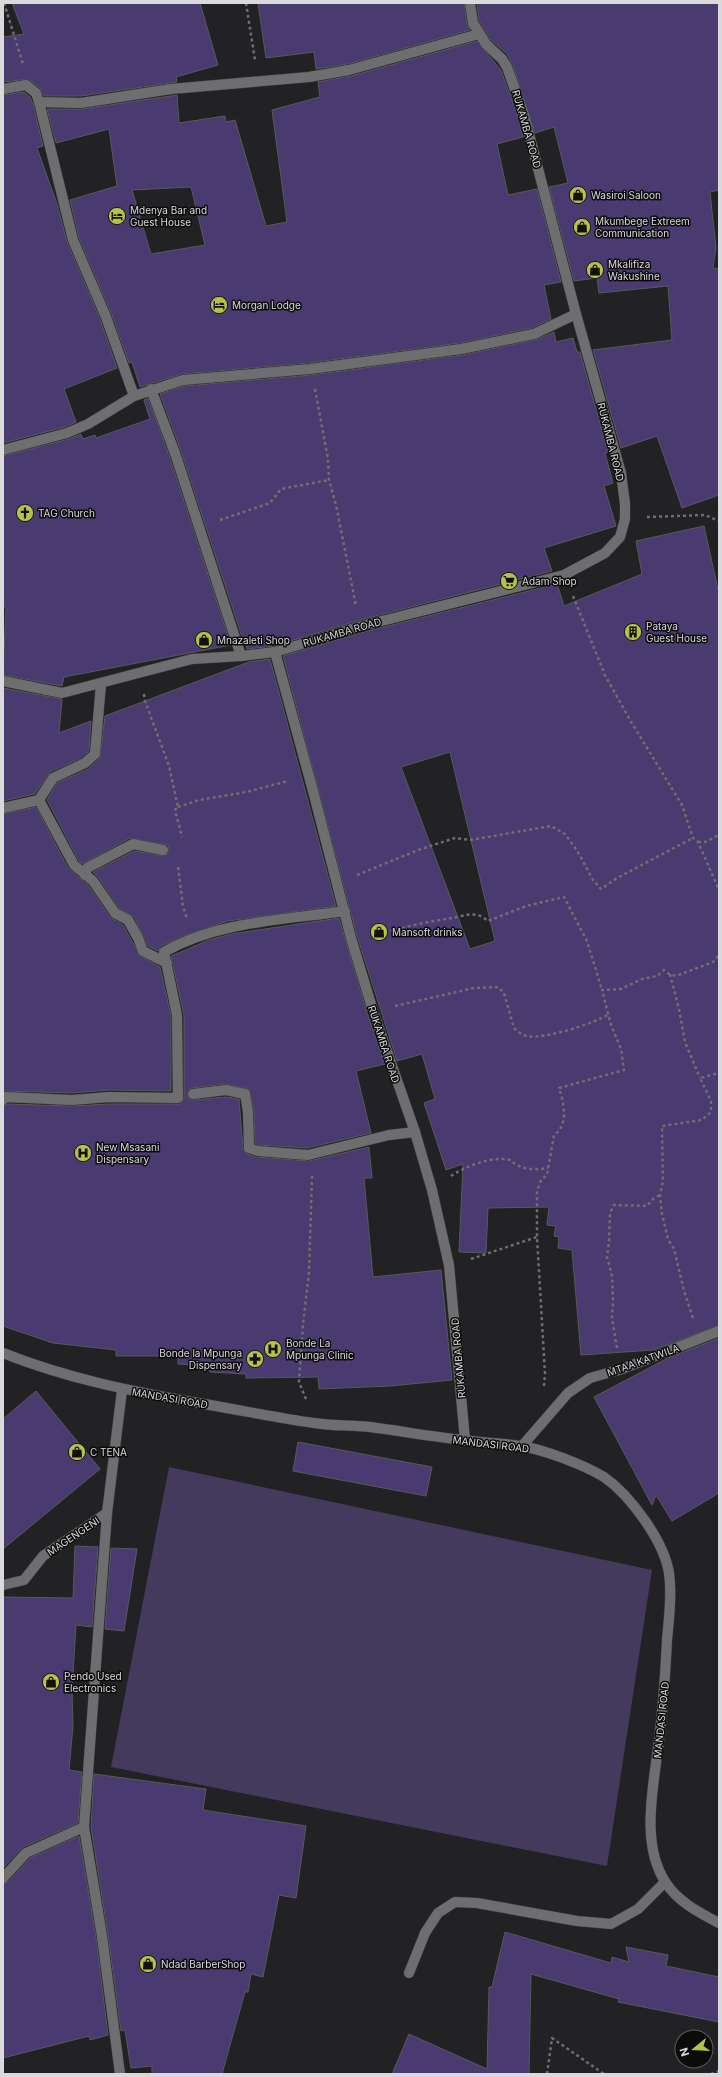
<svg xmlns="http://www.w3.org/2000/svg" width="722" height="2077" font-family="Inter,sans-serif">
	<rect width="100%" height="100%" fill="#222124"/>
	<path fill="#443a5e" d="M169 1467 652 1570 607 1866 111 1767Z"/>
	<g fill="#493a6f" stroke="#5a595d" fill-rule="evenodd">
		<path d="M12 3H200L218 65 176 77 177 82 81 96H44L40 88 28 79 3 82V37L24 34Z"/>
		<path d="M258 3H464L467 24 470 30 348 64 316 69 314 52 266 58Z"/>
		<path d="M477 3H719V190L710 192 716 248 713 268 719 269V495L682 508 657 436 621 448 593 350 672 340 668 286 599 293 597 278 574 281 549 187 568 183 554 127 535 133 513 65 507 54 491 40 479 21Z"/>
		<path d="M477 41 501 70 518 117 523 137 497 144 508 195 537 189 561 282 544 285 551 319 532 328 460 343 309 363 182 374 140 387 132 362 129 363 112 315 79 238 70 200 117 186 109 129 56 143 47 109H82L177 95 179 123 225 116 226 122 235 120 266 226 287 222 272 110 320 97 318 82 351 76ZM191 187 205 245 151 254 132 190Z"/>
		<path d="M24 92 30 97 33 104 43 146 37 148 57 204 67 242 100 319 117 368 64 389 76 422 65 427 3 443V95Z"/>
		<path d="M554 332 556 342 573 338 577 352H580L608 452 605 453 613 483 604 486 616 526 544 548 552 571 360 620 274 646 247 649 246 642 244 643 182 454 160 394 184 386 311 375 462 355 535 340Z"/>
		<path d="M148 398 170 458 231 645 64 677 62 686 3 675 6 607H3V456L69 439 81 434 83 439 95 435 96 438 150 419 144 400Z"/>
		<path d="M704 526 719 594V1325L653 1350 581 1355 572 1250 558 1248 559 1237 554 1236 556 1226 547 1225 549 1207 488 1208 486 1253 459 1252 463 1164 446 1170 424 1103 435 1099 422 1054 397 1061 357 936 283 656 364 632 557 584 564 606 642 574 636 541ZM450 752 495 941 470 949 401 767Z"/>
		<path d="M270 659 336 906 228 921 183 936 161 946 158 951 148 946 134 917 119 908 98 877 93 872 134 851 165 856 169 852 168 845 130 838 82 864 79 861 47 800 57 783 88 769 100 758 105 716 249 662Z"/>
		<path d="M3 688 62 699 59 733 91 721 89 751 81 758 50 772 35 794 3 801Z"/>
		<path d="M36 807 68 868 88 885 110 917 123 925 140 956 160 967 171 1016V1091L109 1090 72 1093 3 1091V814Z"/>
		<path d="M339 918 367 1013 385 1064 356 1071 371 1133 307 1148 259 1145 255 1143 254 1111 249 1089 225 1084 192 1088 187 1091V1095L190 1100H193L226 1097 239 1099 243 1149 247 1154 256 1157 309 1161 369 1147 372 1178H364L373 1277 441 1270 452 1380 390 1386 319 1389 318 1377 246 1378V1374L210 1372V1366L178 1364V1356H116V1350L53 1343 3 1326V1106L8 1104 72 1106 109 1104H181L184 1098V1015L171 956 209 940 231 934Z"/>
		<path d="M719 1338V1493L672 1521 656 1495 652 1505 594 1397 668 1358Z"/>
		<path d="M36 1391 100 1469 3 1549V1419Z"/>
		<path d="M298 1442 432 1467 426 1496 293 1471Z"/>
		<path d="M75 1546 98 1547 92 1627 76 1625 72 1689 73 1726 69 1770 82 1772 78 1823 23 1847 3 1868V1597L73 1598Z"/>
		<path d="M111 1548 137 1549 124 1631 105 1629Z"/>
		<path d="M94 1774 206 1789 203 1810 306 1826 296 1898 279 1895 263 1977 251 1974 248 1992H245L222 2074H152V2066L131 2068 125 2030 121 2031 108 1935 91 1827Z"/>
		<path d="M79 1836 96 1937 108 2035 90 2040 89 2036 3 2058V1884L8 1882 30 1858Z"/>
		<path d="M505 1932 611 1963 612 1957 629 1962 626 1947 668 1955 666 1966 719 1977V2022L618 2002 619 1999 531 1974 529 2074H392L409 2034 487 2069 489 1987H492Z"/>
	</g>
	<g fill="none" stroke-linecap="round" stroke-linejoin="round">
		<defs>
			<g id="minor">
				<path d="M3 89 26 85 36 93 39 102 81 103 171 89 309 77 349 70 479 34"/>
				<path d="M39 102 73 240 106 317 134 396"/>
				<path d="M151 389 176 456 241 656"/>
				<path d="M3 450 67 433 88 424 134 396 183 380 310 369 461 349 534 334 576 314"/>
				<path d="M275 652 313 791 351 938 373 1011 415 1132 432 1190 449 1265 465 1440"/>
				<path d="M3 681 62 693 192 659 241 656 275 652 362 626 564 575 605 553 620 537 625 519V504L621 473 576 314 524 115 507 67 502 59 486 44 473 23 470 3"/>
				<path d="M39 800 74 865 93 881 115 913 128 920 138 938 143 951 167 963"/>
				<path d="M3 808 39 800 53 778 85 763 95 754 101 684"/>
				<path d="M85 875 87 868 133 844 163 850"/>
				<path d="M193 1094 226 1090 245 1094 248 1112 249 1148 258 1151 308 1155 389 1135 415 1132"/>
				<path d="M3 1100 5 1097 72 1100 109 1097 178 1098 177 1015 164 952C218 921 285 920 345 911"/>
				<path d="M3 1353C68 1379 135 1392 204 1404 240 1410 277 1418 314 1423 332 1426 351 1425 370 1427 401 1431 433 1437 464 1440 483 1443 502 1443 520 1446 543 1449 584 1465 604 1477 630 1495 664 1541 669 1573 672 1594 669 1618 667 1640 665 1681 662 1722 656 1763 651 1800 643 1849 666 1883 678 1902 700 1913 719 1923"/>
				<path d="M522 1446 568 1393 590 1378 622 1369 719 1331"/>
				<path d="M3 1585 24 1580 43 1556 107 1513"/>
				<path d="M84 1827 102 1936 120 2074"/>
				<path d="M3 1878 26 1853 84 1827 107 1513 122 1390"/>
				<path d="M409 1973 425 1933 438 1913 455 1902 477 1903 577 1921 611 1924 638 1909 665 1882"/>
			</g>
		</defs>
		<use href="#minor" stroke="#3d3d3f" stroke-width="11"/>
		<g stroke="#6f6e71" stroke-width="2.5" stroke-dasharray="3 3" stroke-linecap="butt">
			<path d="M4 3 23 64"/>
			<path d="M246 3 255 60"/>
			<path d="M315 389 328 459 329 480 336 505 356 606"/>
			<path d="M647 517 705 515 719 521"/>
			<path d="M220 520 270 503 281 489 329 480"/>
			<path d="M573 596 605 675 630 720 682 805 693 838 698 842 719 890"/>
			<path d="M144 694 145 701 169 766 178 807 175 810 182 837"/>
			<path d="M178 807 199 800 246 792 288 781"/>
			<path d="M698 842H705L719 835"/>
			<path d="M178 867 183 906 187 919"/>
			<path d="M357 875 418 850 455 838 470 840 551 826 565 834 578 852 593 880 601 889 617 878 693 838"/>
			<path d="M373 936C398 928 426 922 452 918 460 917 468 913 477 915 481 915 485 919 488 921L526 906 564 897 587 941 602 990"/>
			<path d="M670 974 679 1009 685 1042 700 1078"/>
			<path d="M395 1006 474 988 498 987 504 993 514 1028C518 1032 522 1035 527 1036 542 1040 596 1023 609 1014"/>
			<path d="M451 1176C464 1167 494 1155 510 1160 512 1161 513 1163 515 1164 525 1170 537 1170 548 1168"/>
			<path d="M471 1259 537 1237"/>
			<path d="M693 1318 684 1291 674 1249 668 1239 662 1214 660 1195 663 1181 662 1126 702 1120 711 1112V1101L700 1078 719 1073"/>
			<path d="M617 1348 612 1318 613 1300 612 1276 607 1257 609 1242 610 1213 614 1205 647 1206 654 1198 660 1195"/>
			<path d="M544 1386 545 1374 537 1237V1191L541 1180 547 1175 554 1135C569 1125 564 1103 559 1088L624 1070 621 1049 611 1025 602 990 621 989 642 979 657 976 664 970 669 974 676 976 713 962 719 955"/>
			<path d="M306 1399 299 1382 303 1324 309 1272 312 1176"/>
			<path d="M547 2074 552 2038 604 2074"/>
			<path d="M711 2074 719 2071"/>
		</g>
		<use href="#minor" stroke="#6e6e71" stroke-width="10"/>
	</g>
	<defs>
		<symbol id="shop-disc" viewBox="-11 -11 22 22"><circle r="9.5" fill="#b4c24a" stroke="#0b0b0c"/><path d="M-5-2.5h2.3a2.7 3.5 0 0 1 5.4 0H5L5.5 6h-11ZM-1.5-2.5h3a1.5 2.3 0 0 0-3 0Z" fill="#111"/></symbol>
		<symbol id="hotel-disc" viewBox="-11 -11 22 22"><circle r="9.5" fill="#b4c24a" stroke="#0b0b0c"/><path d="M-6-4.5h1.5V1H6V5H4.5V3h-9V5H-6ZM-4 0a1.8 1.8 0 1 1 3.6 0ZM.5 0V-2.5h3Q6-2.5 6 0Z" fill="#111"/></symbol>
		<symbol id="church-disc" viewBox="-11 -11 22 22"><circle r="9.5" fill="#b4c24a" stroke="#0b0b0c"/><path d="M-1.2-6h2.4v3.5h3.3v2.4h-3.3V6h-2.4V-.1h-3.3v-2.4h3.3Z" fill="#111"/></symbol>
		<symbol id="supermarket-disc" viewBox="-11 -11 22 22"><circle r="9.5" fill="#b4c24a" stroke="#0b0b0c"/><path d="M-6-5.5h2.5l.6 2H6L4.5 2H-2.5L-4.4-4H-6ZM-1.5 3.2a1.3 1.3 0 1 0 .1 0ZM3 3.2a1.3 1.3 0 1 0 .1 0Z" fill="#111"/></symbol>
		<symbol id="building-disc" viewBox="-11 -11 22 22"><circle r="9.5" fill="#b4c24a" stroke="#0b0b0c"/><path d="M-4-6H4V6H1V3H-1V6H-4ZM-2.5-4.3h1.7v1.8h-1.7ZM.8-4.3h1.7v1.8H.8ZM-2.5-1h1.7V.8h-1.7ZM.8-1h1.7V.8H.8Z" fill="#111"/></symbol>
		<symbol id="hospital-disc" viewBox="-11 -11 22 22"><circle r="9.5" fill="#b4c24a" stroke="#0b0b0c"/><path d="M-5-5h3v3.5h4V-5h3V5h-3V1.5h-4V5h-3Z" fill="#111"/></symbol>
		<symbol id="pharmacy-disc" viewBox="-11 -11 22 22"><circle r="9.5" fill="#b4c24a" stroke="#0b0b0c"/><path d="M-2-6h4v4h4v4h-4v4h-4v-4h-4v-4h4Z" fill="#111"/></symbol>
	</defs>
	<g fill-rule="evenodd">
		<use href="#shop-disc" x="568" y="185" width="20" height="20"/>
		<use href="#hotel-disc" x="107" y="206" width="20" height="20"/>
		<use href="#shop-disc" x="572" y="217" width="20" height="20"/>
		<use href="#shop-disc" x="585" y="260" width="20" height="20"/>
		<use href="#hotel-disc" x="209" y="295" width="20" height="20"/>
		<use href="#church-disc" x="15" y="503" width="20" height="20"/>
		<use href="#supermarket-disc" x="499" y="571" width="20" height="20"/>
		<use href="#building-disc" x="623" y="622" width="20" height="20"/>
		<use href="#shop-disc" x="194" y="630" width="20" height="20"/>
		<use href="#shop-disc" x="369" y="922" width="20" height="20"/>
		<use href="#hospital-disc" x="73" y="1143" width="20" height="20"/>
		<use href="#hospital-disc" x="263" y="1339" width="20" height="20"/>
		<use href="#pharmacy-disc" x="245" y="1349" width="20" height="20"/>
		<use href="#shop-disc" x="67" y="1442" width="20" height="20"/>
		<use href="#shop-disc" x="41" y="1672" width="20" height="20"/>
		<use href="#shop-disc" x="138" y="1954" width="20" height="20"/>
	</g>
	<g text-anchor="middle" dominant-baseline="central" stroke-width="3" stroke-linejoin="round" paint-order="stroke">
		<g font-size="10" fill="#dadadc" stroke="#0b0b0c">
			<text transform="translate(527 129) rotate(74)">RUKAMBA ROAD</text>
			<text transform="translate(611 442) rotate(76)">RUKAMBA ROAD</text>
			<text transform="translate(342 632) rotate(-16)">RUKAMBA ROAD</text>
			<text transform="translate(384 1044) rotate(72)">RUKAMBA ROAD</text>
			<text transform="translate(458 1358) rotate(-95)">RUKAMBA ROAD</text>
			<text transform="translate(643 1360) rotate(-20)">MTAA KATWILA</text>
			<text transform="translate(170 1398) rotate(10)">MANDASI ROAD</text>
			<text transform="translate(491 1444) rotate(7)">MANDASI ROAD</text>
			<text transform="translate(73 1536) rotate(-34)">MAGENGENI</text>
			<text transform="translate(661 1720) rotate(-84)">MANDASI ROAD</text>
		</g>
		<g font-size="10" fill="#dadadc" stroke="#0b0b0c" text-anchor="start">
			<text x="591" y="195">Wasiroi Saloon</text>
			<text x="130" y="210">Mdenya Bar and<tspan x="130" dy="12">Guest House</tspan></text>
			<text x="595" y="221">Mkumbege Extreem<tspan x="595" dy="12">Communication</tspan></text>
			<text x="608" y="264">Mkalifiza<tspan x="608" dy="12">Wakushine</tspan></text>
			<text x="232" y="305">Morgan Lodge</text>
			<text x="38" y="513">TAG Church</text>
			<text x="522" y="581">Adam Shop</text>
			<text x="646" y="626">Pataya<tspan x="646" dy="12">Guest House</tspan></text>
			<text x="217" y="640">Mnazaleti Shop</text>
			<text x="392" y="932">Mansoft drinks</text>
			<text x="96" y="1147">New Msasani<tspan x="96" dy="12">Dispensary</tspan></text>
			<text x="286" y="1343">Bonde La<tspan x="286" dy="12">Mpunga Clinic</tspan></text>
			<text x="242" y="1353" text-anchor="end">Bonde la Mpunga<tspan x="242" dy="12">Dispensary</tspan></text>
			<text x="90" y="1452">C TENA</text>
			<text x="64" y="1676">Pendo Used<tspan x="64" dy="12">Electronics</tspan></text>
			<text x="161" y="1964">Ndad BarberShop</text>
		</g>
	</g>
	<rect width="722" height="2077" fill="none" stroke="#dadadc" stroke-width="8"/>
	<g transform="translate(694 2049) rotate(252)"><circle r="19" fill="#0b0b0c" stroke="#5e5e5f"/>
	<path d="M0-3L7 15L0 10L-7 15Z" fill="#b4c24a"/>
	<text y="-6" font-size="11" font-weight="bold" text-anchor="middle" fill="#dadadc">N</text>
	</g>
</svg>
